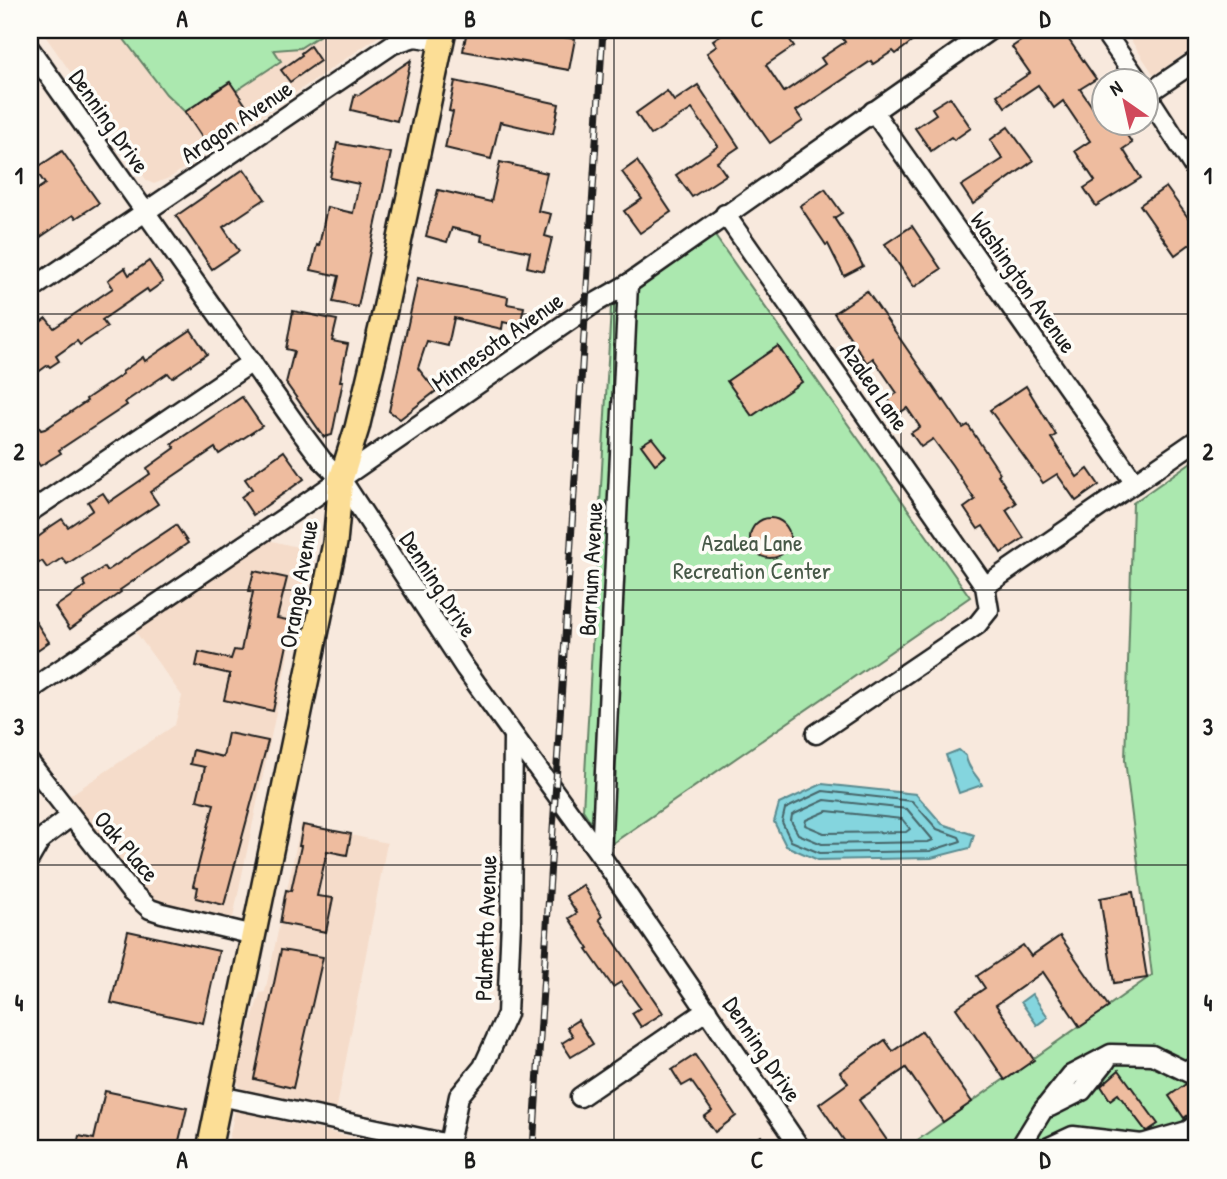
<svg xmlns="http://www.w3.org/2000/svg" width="1227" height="1179" font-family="'Patrick Hand',sans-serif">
	<rect width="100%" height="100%" fill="#f8e9dd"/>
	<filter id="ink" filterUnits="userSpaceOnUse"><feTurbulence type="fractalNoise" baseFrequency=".0143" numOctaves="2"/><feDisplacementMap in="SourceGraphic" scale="14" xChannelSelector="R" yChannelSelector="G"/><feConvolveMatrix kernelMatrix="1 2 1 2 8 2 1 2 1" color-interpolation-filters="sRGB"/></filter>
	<g filter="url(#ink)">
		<g fill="#f5dcca">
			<path d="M41 30H388L171 177 154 184 147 181Z"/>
			<path d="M1124 30H1197V45L1154 75Z"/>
			<path d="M268 540 310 550 233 918 156 904 139 894 66 798 175 725 182 696 135 631Z"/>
			<path d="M301 824 387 843 336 1112 248 1096 239 1086 235 1075 260 993 265 992Z"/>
			<path d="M235 1110 402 1149H227Z"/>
		</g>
		<g fill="#abe8af" stroke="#648266" stroke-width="2">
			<path d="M117 30H328L300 48 274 50 281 61 236 91 229 82 185 112 166 94Z"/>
			<path d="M715 236 970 597 607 847 583 810 611 307Z"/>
			<path d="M1197 458V1149H905L1152 975 1125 760 1133 503Z"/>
		</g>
		<g fill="#84d5de" stroke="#5a8b90" stroke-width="2">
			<path d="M959 750 966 756C967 768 977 775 982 785L959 793 946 755Z"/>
			<path d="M822 784 916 794 942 824 974 835 970 848 931 858 818 860 786 846 774 822 779 804Z"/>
			<path d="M1032 994 1048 1017 1037 1025 1021 1002Z"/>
		</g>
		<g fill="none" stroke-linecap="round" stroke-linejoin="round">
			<g stroke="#46666a" stroke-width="2">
				<path d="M823 791 912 801 937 829 959 837 961 841 930 851 820 853 791 841 782 822 785 809Z"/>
				<path d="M825 800 907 809 933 840 928 842 822 844 798 834 791 821 792 815Z"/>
				<path d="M827 811 902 819 910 829 906 832 824 833 805 825 806 820Z"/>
			</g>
		</g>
		<g fill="#eebc9f" stroke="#1c1c1c" stroke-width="2">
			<path d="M467 30H559L557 36 575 39 569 70 463 51Z"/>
			<path d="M728 30H783L794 46 766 65 784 92 825 64 821 58 845 42 837 30H871L876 38 888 30H927L896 54 893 51 873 64 871 61 796 111 803 121 770 143 707 53 717 46 713 40Z"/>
			<path d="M1037 30H1062L1096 79 1080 89 1093 108 1104 101V122H1118L1132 143 1123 149 1141 178 1096 206 1084 188 1095 181 1075 151 1090 141 1063 101 1054 108 1038 85 1005 107 997 95 1030 73 1012 47Z"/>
			<path d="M310 46 320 61 290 82 281 70 302 55 301 53Z"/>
			<path d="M411 60 397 121 351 110 355 94 359 95Z"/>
			<path d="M455 81 559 104 553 134 500 122 491 159 445 148 453 112 449 111Z"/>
			<path d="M230 82 251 113 206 143 185 112Z"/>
			<path d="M698 85 739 147 717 162 726 175 692 197 676 175 718 146 692 109 651 135 636 113 667 91 674 101Z"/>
			<path d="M950 97 971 128 954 140 951 137 931 151 915 128 936 114 932 108Z"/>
			<path d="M1008 127 1033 161 973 204 961 186 1003 159 990 140Z"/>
			<path d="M337 143 391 153 358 307 333 302 339 276 311 270 317 245 319 246 327 207 353 213 359 184 330 178Z"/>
			<path d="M62 151 99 203 76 218 73 215 30 244V194L45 184 35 169Z"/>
			<path d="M637 161 671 212 640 233 624 211 642 199 622 172Z"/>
			<path d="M500 162 547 173 538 211 551 214 545 236 552 238 544 271 527 267 530 252 481 241 482 235 452 228 447 242 426 236 438 190 491 202Z"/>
			<path d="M244 169 265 199 223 227 239 251 212 269 176 216Z"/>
			<path d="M1166 187 1197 230V239L1175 255 1140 205Z"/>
			<path d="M825 189 842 213 834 218 853 247 863 266 844 276 828 244 826 245 800 206Z"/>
			<path d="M912 226 941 269 914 287 885 244Z"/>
			<path d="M149 261 163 282 149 292 147 289 102 320 107 327 80 345 77 341 56 356 59 361 50 367 48 365 30 378V330L46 318 54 328 113 288 108 280 125 268 129 275Z"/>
			<path d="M418 278 508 297 507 304 524 307 520 326 503 322 502 329 454 318 448 346 427 341 418 368 436 391 400 419 389 411Z"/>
			<path d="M867 291 943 401 944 400 963 428 968 425 1000 473 998 475 1016 503 1006 510 1024 538 1001 553 983 526 978 529 964 508 975 500 952 465 933 439 921 447 911 433 920 427 907 408 898 414 888 399 897 393 873 358 867 363 834 313Z"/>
			<path d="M293 311 337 320 332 341 348 344 340 381H343L332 435 324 437 286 383 294 351 286 349Z"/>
			<path d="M191 330 207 354 172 378 168 373 125 402 127 405 59 450 61 453 40 466 30 451V415L41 430 45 429 87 401 86 399 123 374 122 372 143 357 145 361Z"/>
			<path d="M778 346 802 382 752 416 727 381Z"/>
			<path d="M1026 386 1056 435 1051 438 1077 477 1088 469 1099 485 1076 501 1057 474 1043 483 990 410Z"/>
			<path d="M242 397 262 426 219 454 215 448 150 492 158 504 67 564 62 558 47 568 42 561 30 569V543L45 532 44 531 62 519 68 527 93 510 88 502 103 493 109 502 150 474 147 468 175 448 172 444Z"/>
			<path d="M652 438 666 456 655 464 641 445Z"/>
			<path d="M284 451 304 479 253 515 241 497 252 489 245 479Z"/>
			<circle cx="770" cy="538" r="20"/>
			<path d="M176 525 188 543 120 590 121 592 70 629 55 607 86 586 83 581 104 567 107 571Z"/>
			<path d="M254 571 287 578 277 618 292 621 273 711 224 700 230 674 196 666 199 652 231 659 234 650 241 651 253 592 249 591Z"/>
			<path d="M30 613 49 642 30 655Z"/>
			<path d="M228 733 268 741 224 905 196 898 198 887 193 886 214 804 197 800 205 767 190 764 193 750 223 757Z"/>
			<path d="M303 825 351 834 347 855 327 851 317 896 333 898 326 932 280 923 286 890 291 891 301 846H299Z"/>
			<path d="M583 885 602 916 599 919 663 1013 641 1027 632 1013 640 1008 621 982 613 987 587 950 589 949 569 918 577 913 566 896Z"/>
			<path d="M1133 892 1147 978 1114 983 1100 898Z"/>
			<path d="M128 931 219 951 203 1023 111 1003Z"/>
			<path d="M1060 936 1109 1007 1080 1027 1043 972 996 1005 1034 1060 1005 1080 956 1008 985 988 977 976 1023 945 1031 956Z"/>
			<path d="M281 950 323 957 293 1088 254 1079Z"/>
			<path d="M578 1020 593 1044 571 1057 562 1043 573 1036 567 1027Z"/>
			<path d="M922 1031 972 1102 943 1122 906 1068 859 1100 893 1149H850L819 1104 848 1083 840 1072 885 1040 893 1051Z"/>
			<path d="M695 1055 736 1116 715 1132 704 1117 712 1111 691 1081 682 1086 672 1070Z"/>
			<path d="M1119 1070 1158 1124 1149 1130 1146 1131 1118 1094 1110 1100 1101 1086Z"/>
			<path d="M1186 1084 1197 1090V1108L1184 1118 1169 1096Z"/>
			<path d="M105 1091 187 1108 177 1149H76L79 1136 94 1139Z"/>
			<path d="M761 1136 770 1149H741Z"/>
		</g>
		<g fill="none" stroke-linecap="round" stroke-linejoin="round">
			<defs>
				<g id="minor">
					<path d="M1103 30 1138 80"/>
					<path d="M30 49 301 432 322 460 341 479 465 668 601 856 801 1149"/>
					<path d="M1146 93 1197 172"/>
					<path d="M1147 94 1197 60"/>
					<path d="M873 111 1135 483"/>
					<path d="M725 214 985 586 989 610 977 625 816 734"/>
					<path d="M30 290 393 44 415 37 441 41"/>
					<path d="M30 512 252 362"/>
					<path d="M985 586 1197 440"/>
					<path d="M30 690 309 501 595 303 628 284 990 30"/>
					<path d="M30 763 130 891 150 909 162 913 254 935"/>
					<path d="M601 856 628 284"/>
					<path d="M30 858 41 839 70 817"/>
					<path d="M220 1096 449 1144"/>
					<path d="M580 1097 707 1010"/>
					<path d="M1050 1107 1082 1091 1106 1061"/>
					<path d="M448 1149 459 1096 483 1067 507 1014 511 921 513 736"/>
					<path d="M1019 1149 1043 1110 1071 1075 1111 1054 1152 1055 1197 1077"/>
					<path d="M1045 1149 1073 1136 1142 1144 1187 1131 1197 1124"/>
				</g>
				<path id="major" d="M209 1149 335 543 341 479 357 428 383 319 444 30"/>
			</defs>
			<use href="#minor" stroke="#1c1c1c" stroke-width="23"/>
			<use href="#major" stroke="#1c1c1c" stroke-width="28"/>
			<use href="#minor" stroke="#fdfcf7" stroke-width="18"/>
			<use href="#major" stroke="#fcde96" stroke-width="23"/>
			<defs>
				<path id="rail" d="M533 1149 603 30"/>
			</defs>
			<use href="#rail" stroke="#1c1c1c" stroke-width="7"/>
			<use href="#rail" stroke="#fdfcf7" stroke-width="4.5" stroke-dasharray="13" stroke-linecap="butt"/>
		</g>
	</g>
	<path fill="none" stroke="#1c1c1c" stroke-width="2" stroke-opacity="0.55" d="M326 30V1149M614 30V1149M901 30V1149M30 314H1197M30 590H1197M30 865H1197"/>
	<g text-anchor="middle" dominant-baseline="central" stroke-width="7" stroke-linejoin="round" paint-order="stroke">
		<g font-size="24" fill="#1c1c1c" stroke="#fdfcf7">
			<text transform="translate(110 121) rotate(55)">Denning Drive</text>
			<text transform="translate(236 121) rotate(-34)">Aragon Avenue</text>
			<text transform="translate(1024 282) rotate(55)">Washington Avenue</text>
			<text transform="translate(497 341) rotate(-35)">Minnesota Avenue</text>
			<text transform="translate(875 386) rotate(55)">Azalea Lane</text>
			<text transform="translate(590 569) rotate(-87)">Barnum Avenue</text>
			<text transform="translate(298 584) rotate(-80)">Orange Avenue</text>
			<text transform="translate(439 584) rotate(57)">Denning Drive</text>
			<text transform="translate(127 846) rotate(49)">Oak Place</text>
			<text transform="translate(485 928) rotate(-88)">Palmetto Avenue</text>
			<text transform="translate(763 1049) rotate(56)">Denning Drive</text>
		</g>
		<g font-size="24" fill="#475948" stroke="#fdfcf7">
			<text x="752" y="542">Azalea Lane<tspan x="752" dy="28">Recreation Center</tspan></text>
		</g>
	</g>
	<rect width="1227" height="1179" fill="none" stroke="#fdfcf7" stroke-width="77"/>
	<g transform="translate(1125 102) rotate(326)"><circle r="33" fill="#fdfcf7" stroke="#a3a29f" stroke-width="2"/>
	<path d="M0-5L12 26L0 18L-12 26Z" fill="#d1495b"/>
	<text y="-10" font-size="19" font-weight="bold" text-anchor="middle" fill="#1c1c1c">N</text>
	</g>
	<rect x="38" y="38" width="1150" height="1102" fill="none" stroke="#1c1c1c" stroke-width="2.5"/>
	<g font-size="23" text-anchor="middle" font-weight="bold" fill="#1c1c1c">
		<text x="182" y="27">A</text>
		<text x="470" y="27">B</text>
		<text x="757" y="27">C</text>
		<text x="1045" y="27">D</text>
		<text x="19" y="184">1</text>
		<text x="1208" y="184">1</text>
		<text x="19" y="460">2</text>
		<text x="1208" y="460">2</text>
		<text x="19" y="735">3</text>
		<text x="1208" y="735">3</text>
		<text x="19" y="1011">4</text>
		<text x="1208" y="1011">4</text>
		<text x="182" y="1168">A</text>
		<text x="470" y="1168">B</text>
		<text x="757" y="1168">C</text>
		<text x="1045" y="1168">D</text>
	</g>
</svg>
